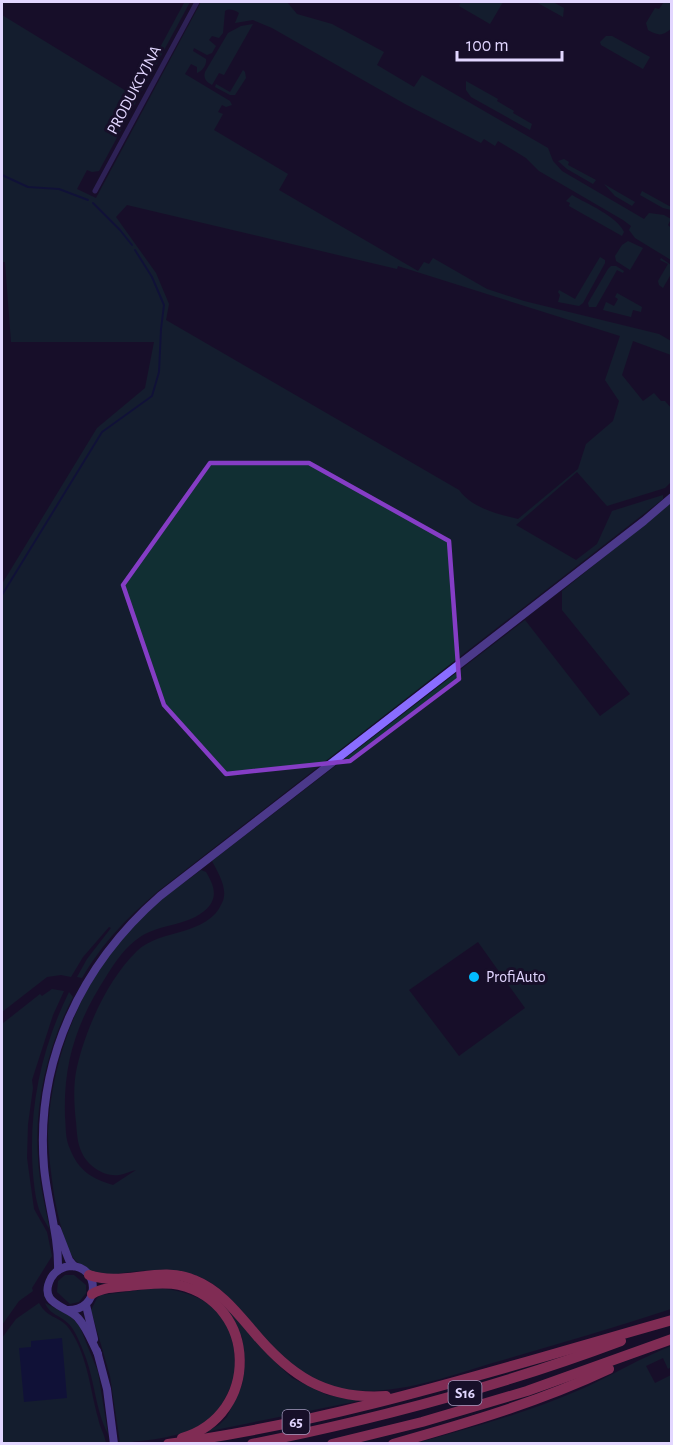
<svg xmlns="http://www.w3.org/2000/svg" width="673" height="1445" font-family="'Alegreya Sans',sans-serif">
	<rect width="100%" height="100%" fill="#170f29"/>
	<g fill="#112f33" fill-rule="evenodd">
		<path d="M182 2H190L99 171 92 172 87 170 77 189 96 198 201 2H287L297 14 332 24 384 52 377 65 414 87 422 75 548 148 553 161 562 171 644 219 649 213 664 215 671 219 668 225 671 228V260L635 238 629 230 631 226 623 220 539 171 526 158 498 141 495 146 484 139 481 143 405 104 272 28 253 20 235 23 239 13C235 10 229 8 225 11L223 33 219 38 212 36 209 40 216 46 212 53 207 55 194 48 193 51 206 59C207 64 203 71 197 73V67L191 64 185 74 230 101 232 105 226 107 222 105 218 112 223 114 214 130 288 174 279 190 418 271 424 262 429 264 433 258 487 289 524 301 659 334 671 341V355L633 341 622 375 643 401 654 393 661 401H665L671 408V482L665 488 607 506 577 472 516 525 576 560 597 544 612 511 663 495V499L157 892C125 920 104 941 82 978L77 977 87 959 111 928 109 927 83 957 71 977 61 975 47 977 2 1012V584L97 428 145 388 154 342H11L5 262H2V15L131 94H135L184 3ZM127 205 397 269 398 266 620 336 605 380 619 401 613 421 586 444 578 469 518 519C497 514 472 508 459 490L166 320 169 304 156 273 116 217Z"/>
		<path d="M461 2H503L490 24 459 6Z"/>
		<path d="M536 2H553L564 8 563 17Z"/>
		<path d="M664 2H671V29C662 36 659 36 648 30L646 23 655 8 659 9Z"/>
		<path d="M253 24 224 75 219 73 212 85C207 82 203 79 205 72L228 33 241 26Z"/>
		<path d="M606 36H612L650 57 643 69 601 45 600 42Z"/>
		<path d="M243 70 245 72 246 78 235 95H230L215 87 216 84 230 92Z"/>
		<path d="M466 81 498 99 497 101 514 111 513 113 532 124 530 130 471 97 466 90Z"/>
		<path d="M564 159 569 162 568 165 596 180 593 184 567 169 558 161Z"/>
		<path d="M604 184 635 202 632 206 615 196Z"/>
		<path d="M642 191 671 207V210L663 208 640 195Z"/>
		<path d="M572 195C587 204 617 216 624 232L622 236 569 206 570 203 566 201Z"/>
		<path d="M628 241 643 248 630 270 616 261 615 256 622 245Z"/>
		<path d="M600 257 605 260V263L583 303 579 306 558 302 560 295 558 292 559 290 575 299Z"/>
		<path d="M661 258 671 265V274L663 288 659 285 658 281 668 264 660 260Z"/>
		<path d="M616 266 624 271 623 273 617 270 596 307H589L588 303 608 269 611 266Z"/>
		<path d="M617 293 642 307 641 312 633 310 631 317 603 310 606 302 614 306 618 299 615 297Z"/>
		<path d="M671 503V1309C613 1328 555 1345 496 1362 449 1376 400 1395 350 1390 319 1387 291 1367 269 1345 250 1325 237 1301 213 1284 186 1266 153 1269 122 1273 115 1274 107 1276 100 1275 93 1275 82 1266 77 1262 65 1252 55 1204 53 1188 51 1171 48 1151 48 1133 51 1053 86 970 144 915 161 898 182 885 201 870L206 872C212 882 218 894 210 905 194 926 160 923 140 937 125 947 116 961 107 975 77 1021 63 1062 65 1117 66 1128 65 1139 70 1149 78 1170 92 1179 113 1185L136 1170C131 1171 125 1174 119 1175 104 1177 88 1166 82 1153 77 1143 77 1132 76 1122 74 1104 73 1084 77 1067 86 1028 108 979 137 951 161 928 207 937 222 903 229 889 218 873 212 861L525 620 600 716 630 694 562 610V591ZM478 942 525 1008 459 1056 409 990Z"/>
		<path d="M52 989 64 991 53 1015 32 1080 33 1088 28 1124 27 1158 34 1209 47 1232 52 1256 32 1288 33 1291 19 1301 2 1325V1024L40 994 42 996Z"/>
		<path d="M69 992 73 997C48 1045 34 1103 38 1158 39 1182 45 1206 50 1230 46 1223 40 1214 38 1206 35 1196 34 1184 33 1174 28 1110 41 1049 69 992Z"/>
		<path d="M65 1275H74L86 1285V1293L79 1302 70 1304 57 1292 58 1281Z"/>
		<path d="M199 1285 238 1318 265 1352 292 1378 327 1395 363 1400 205 1432 219 1425 227 1417 242 1385 245 1361 242 1337 231 1317 198 1287Z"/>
		<path d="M157 1288C196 1291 229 1307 234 1350 235 1369 237 1373 229 1390 223 1402 219 1412 208 1420 184 1438 150 1440 120 1443L110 1376 91 1310 97 1298 101 1295Z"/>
		<path d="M39 1303C47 1318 58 1316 67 1326 87 1351 90 1389 98 1418 100 1428 104 1433 106 1443H2V1338L16 1319Z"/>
		<path d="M45 1303 70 1316 79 1325 98 1372 108 1434C95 1409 95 1380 84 1353 81 1345 75 1330 69 1324 60 1315 50 1315 45 1303Z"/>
		<path d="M671 1346V1367L668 1369 663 1358 646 1366 655 1383 671 1375V1443L413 1444C471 1428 530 1412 584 1388 614 1374 641 1358 671 1346Z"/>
	</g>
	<path fill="#081548" d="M62 1338 67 1398 24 1402 19 1348 31 1347V1341Z"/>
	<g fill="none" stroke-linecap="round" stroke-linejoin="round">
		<g stroke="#081548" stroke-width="2">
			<path d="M2 175 28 187 59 189 88 200"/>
			<path d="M93 203 120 230 132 245"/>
			<path d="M2 595 102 432 152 396 159 372 161 329 164 305 152 277 135 250"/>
		</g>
		<path stroke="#48388a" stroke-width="5" d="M95 191 197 2"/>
		<g stroke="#896dff" stroke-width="8">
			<path d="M57 1229 69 1260 74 1266"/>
			<path d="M58 1270C59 1236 47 1201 44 1167 35 1061 81 965 160 896L644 521 672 497"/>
			<path d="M86 1305 94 1339"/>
			<path d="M67 1310C101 1311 101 1266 70 1266 62 1267 55 1271 51 1278 37 1305 68 1306 78 1318 87 1328 92 1342 98 1354"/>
			<path d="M97 1351 107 1389 114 1444"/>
		</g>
		<g stroke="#ff5188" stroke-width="10">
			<path d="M89 1275C123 1287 160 1265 194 1280 219 1290 235 1310 252 1330 289 1375 325 1400 386 1396"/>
			<path d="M92 1294C105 1286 123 1287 137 1285 151 1284 166 1282 179 1285 259 1304 260 1415 182 1438"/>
			<path d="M168 1444C340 1421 505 1367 672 1320"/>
			<path d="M252 1444C377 1419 501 1386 621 1341"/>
			<path d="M332 1444 422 1422 527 1391 672 1339"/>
			<path d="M393 1444C467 1423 539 1402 609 1369"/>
		</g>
	</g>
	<path d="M0 0H673V1445H0ZM210 463H309L449 541 459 679 350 761 226 774 164 705 123 585Z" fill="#170f29" fill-opacity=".55" fill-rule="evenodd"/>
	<path fill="none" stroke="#853dc5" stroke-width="4.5" stroke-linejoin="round" d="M210 463H309L449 541 459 679 350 761 226 774 164 705 123 585Z"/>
	<circle fill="#02bcff" stroke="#170f29" stroke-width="2" cx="474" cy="977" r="6"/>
	<g text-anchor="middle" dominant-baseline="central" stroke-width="6" stroke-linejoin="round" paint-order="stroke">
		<g fill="#170f29" stroke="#a59abf" stroke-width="1.5">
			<rect x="448.5" y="1381" width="33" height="24" rx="4.5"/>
			<rect x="282.5" y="1410" width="27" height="24" rx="4.5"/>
		</g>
		<g font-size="15" font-weight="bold" fill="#e2d6ff">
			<text x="465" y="1393">S16</text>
			<text x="296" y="1422">65</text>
		</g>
		<g font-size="16" fill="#e2d6ff" stroke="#170f29">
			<text transform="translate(134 90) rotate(-62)">PRODUKCYJNA</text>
		</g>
		<g font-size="16" fill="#e2d6ff" stroke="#170f29" text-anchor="start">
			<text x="486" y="977">ProfiAuto</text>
		</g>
	</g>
	<rect width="673" height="1445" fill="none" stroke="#e2d6ff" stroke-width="6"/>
	<path d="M457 51v9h105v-9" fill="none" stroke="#e2d6ff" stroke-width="3"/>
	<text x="466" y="51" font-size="18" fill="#e2d6ff" stroke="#170f29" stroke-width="4.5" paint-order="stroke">100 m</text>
</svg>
